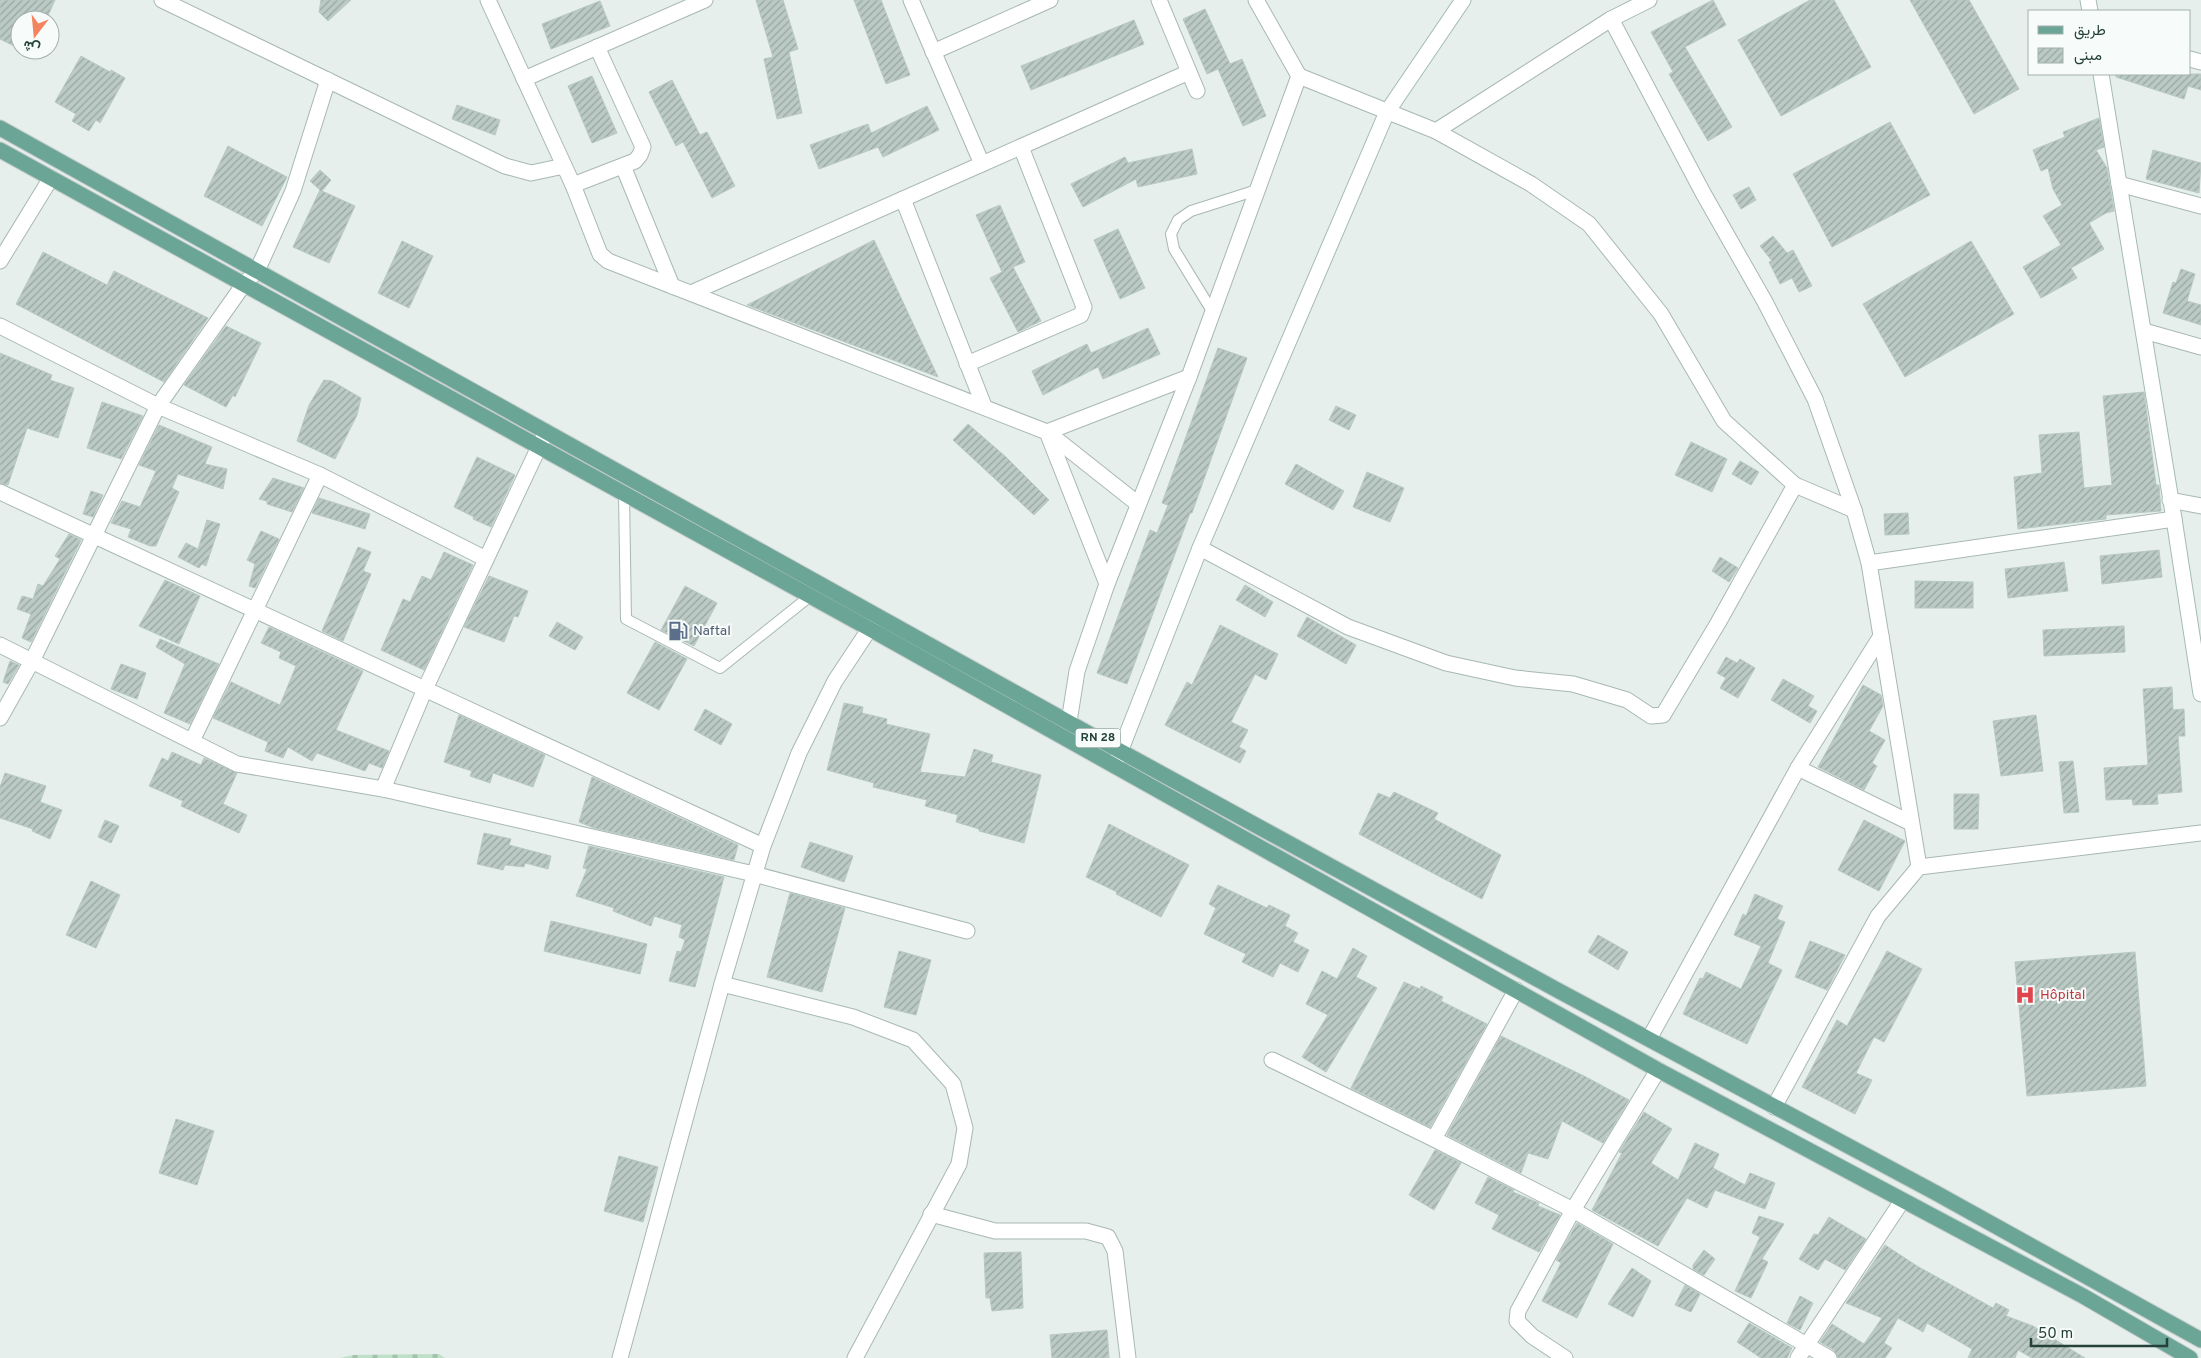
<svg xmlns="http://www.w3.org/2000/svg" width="2201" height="1358" font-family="Overpass,Vazirmatn,sans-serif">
	<defs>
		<pattern id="cemetery-stones" width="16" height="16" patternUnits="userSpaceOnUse" patternTransform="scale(1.25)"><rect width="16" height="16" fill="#bfe0c8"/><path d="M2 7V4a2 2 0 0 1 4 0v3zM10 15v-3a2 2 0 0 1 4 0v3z" fill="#a4c1ad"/></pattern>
		<pattern id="building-hatch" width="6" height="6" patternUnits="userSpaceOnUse" patternTransform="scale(1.25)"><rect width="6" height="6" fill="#bbcac4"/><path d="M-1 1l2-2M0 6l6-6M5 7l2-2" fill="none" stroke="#98a6a0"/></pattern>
	</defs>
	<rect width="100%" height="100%" fill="#e6efeb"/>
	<path fill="url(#cemetery-stones)" d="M439 1354 445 1358H340L353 1355Z"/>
	<g fill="url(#building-hatch)" stroke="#b8c9c2">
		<path d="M0 0H55L46 20H20V49L0 39Z"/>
		<path d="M321 0H351L328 21 319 12Z"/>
		<path d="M756 0H783L798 49 789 52 802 113 777 119 764 59 773 57Z"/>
		<path d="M854 0H881L910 75 886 84Z"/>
		<path d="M1713 0 1726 25 1685 47 1732 127 1708 141 1669 74 1673 72 1651 32Z"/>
		<path d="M1810 0H1834L1871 67 1781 116 1738 40Z"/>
		<path d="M1910 0H1969L2019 89 1974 114Z"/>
		<path d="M600 1 610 26 551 49 542 24Z"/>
		<path d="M1205 9 1230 64 1242 59 1266 116 1243 126 1218 69 1207 74 1183 19Z"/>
		<path d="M1134 20 1144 44 1031 90 1021 66Z"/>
		<path d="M81 56 110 72 111 70 125 78 100 123 96 120 89 131 72 121 76 114 55 102Z"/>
		<path d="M2116 74H2201V90L2188 86 2184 99 2116 77Z"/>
		<path d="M592 76 617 133 592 143 568 86Z"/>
		<path d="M672 80 700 135 707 132 735 186 712 198 683 142 676 146 649 92Z"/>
		<path d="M457 105 500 120 495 135 452 119Z"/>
		<path d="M927 106 939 130 883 157 878 147 819 169 810 145 868 124 871 133Z"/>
		<path d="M2099 118 2104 147 2096 150 2107 168 2114 211 2106 213 2089 223 2104 249 2071 268 2077 278 2041 298 2023 267 2061 245 2043 216 2062 205 2053 189 2048 168 2041 171 2033 150 2065 137 2063 132Z"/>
		<path d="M1890 122 1930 195 1832 247 1793 174Z"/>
		<path d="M228 146 287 177 262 226 204 196Z"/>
		<path d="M1192 149 1197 174 1138 187 1136 179 1083 207 1071 184 1125 157 1128 163Z"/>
		<path d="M2153 150 2201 163 2199 193 2146 179Z"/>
		<path d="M320 170 331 180 322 191 355 206 329 263 293 247 320 190 310 181Z"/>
		<path d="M1749 187 1756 200 1741 209 1733 195Z"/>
		<path d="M1000 205 1025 262 1013 267 1041 321 1018 332 990 278 1004 271 1002 272 976 215Z"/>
		<path d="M1118 229 1145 288 1120 299 1094 240Z"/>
		<path d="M1773 236 1787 253 1793 250 1812 286 1799 292 1792 278 1780 284 1769 262 1772 261 1760 246Z"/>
		<path d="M874 240 938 377 747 305Z"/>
		<path d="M402 241 433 256 409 308 378 293Z"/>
		<path d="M1971 241 2014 314 1905 377 1863 304Z"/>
		<path d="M43 252 107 285 114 271 208 318 164 382 16 304Z"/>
		<path d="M2181 269 2195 274 2187 301 2201 305V325L2163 313 2173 282 2176 283Z"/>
		<path d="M226 326 261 343 235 397 233 395 226 407 184 385Z"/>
		<path d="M1148 328 1160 354 1103 379 1098 367 1043 395 1032 371 1087 344 1091 353Z"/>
		<path d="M1218 348 1247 358 1192 513H1190L1127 684 1097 673 1150 530 1157 533 1168 505 1162 503Z"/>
		<path d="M0 353 52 375 50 380 74 388 58 438 27 428 8 485 0 483Z"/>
		<path d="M324 380 332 381 361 398 357 415 335 459 297 441 309 405Z"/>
		<path d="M2144 392 2156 485H2159L2161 511 2106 515V519L2018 529 2014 477 2042 473 2039 435 2079 432 2084 488 2112 485 2103 396Z"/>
		<path d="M102 402 143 416 121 459 87 448Z"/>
		<path d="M1336 406 1356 415 1349 430 1329 420Z"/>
		<path d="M968 424 1006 457 1049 500 1034 515 953 440Z"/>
		<path d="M159 425 212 447 205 464 227 469 223 489 178 474 172 488 179 492 156 546H150L128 537 131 529 111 523 122 501 140 507 156 471 139 465Z"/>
		<path d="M1691 442 1727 459 1712 492 1675 475Z"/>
		<path d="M477 457 515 475 491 527 473 519 474 517 454 507Z"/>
		<path d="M1740 461 1759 472 1751 485 1732 474Z"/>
		<path d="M1296 464 1344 491 1333 510 1285 484Z"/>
		<path d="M1367 472 1404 488 1390 522 1353 507Z"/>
		<path d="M273 478 304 488 292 512 267 504V501L259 499Z"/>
		<path d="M91 491 103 495 93 517 83 514Z"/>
		<path d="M319 498 370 514 365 529 312 513Z"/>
		<path d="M1908 513 1909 534 1885 535 1884 514Z"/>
		<path d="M207 520 220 524 206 566 202 564 199 568 178 557 186 543 198 549Z"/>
		<path d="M261 531 279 539 255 588 249 586 255 564 247 560Z"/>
		<path d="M69 534 81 540 31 642 22 638 31 614 17 609 22 596 33 599 38 584 43 586 60 559 55 556Z"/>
		<path d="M358 547 371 552 363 571 371 574 343 641 322 631Z"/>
		<path d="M2159 550 2162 577 2102 584 2100 556Z"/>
		<path d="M444 552 473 565 424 670 381 650 403 599 410 602 422 576 431 580Z"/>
		<path d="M1720 557 1738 568 1729 582 1712 571Z"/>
		<path d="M2064 562 2068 591 2008 598 2005 569Z"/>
		<path d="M489 576 528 591 518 617 514 616 504 642 464 627Z"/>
		<path d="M165 580 200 596 179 644 139 626Z"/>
		<path d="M1915 581 1973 582V608H1915Z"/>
		<path d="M1245 585 1273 602 1265 617 1236 600Z"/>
		<path d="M685 586 717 603 694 646 661 630Z"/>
		<path d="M1307 617 1356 645 1346 664 1297 636Z"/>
		<path d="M557 622 583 637 575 650 549 636Z"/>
		<path d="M1220 625 1278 654 1266 680 1255 674 1231 722 1248 730 1239 747 1246 751 1240 763 1165 725 1187 682 1192 685Z"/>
		<path d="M2124 626 2125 652 2044 656 2043 630Z"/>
		<path d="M269 627 363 671 336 730 389 751 382 768 369 763 365 771 317 753 312 761 288 747 283 758 265 751 268 742 213 718 231 682 280 705 296 666 279 658 281 652 261 643Z"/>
		<path d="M160 639 219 664 190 724 164 713 185 664 156 647Z"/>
		<path d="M655 642 687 659 659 710 627 693Z"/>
		<path d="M1726 657 1737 663 1740 659 1755 668 1738 698 1720 688 1726 678 1717 673Z"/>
		<path d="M10 661 19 665 8 684 3 682Z"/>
		<path d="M121 664 146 673 137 699 111 689Z"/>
		<path d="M1783 679 1814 696 1808 706 1817 711 1810 723 1771 700Z"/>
		<path d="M1863 685 1881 695 1883 706 1869 731 1885 740 1872 763 1877 766 1864 790 1818 767Z"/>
		<path d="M2172 687 2173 710 2184 709 2185 736H2178L2182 792 2157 794 2158 804 2133 805 2132 799 2106 800 2104 768 2148 765 2143 689Z"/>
		<path d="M844 703 863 707 862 713 887 719 886 724 930 734 920 772 965 777 974 749 993 755 991 762 1041 775 1024 843 979 831V829L956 822 958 815 925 806 927 800 873 787 874 783 827 770Z"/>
		<path d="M705 709 732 724 721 745 694 730Z"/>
		<path d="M459 715 545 755 533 787 493 773 490 783 470 776 472 771 444 762Z"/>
		<path d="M2036 715 2043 771 2001 776 1993 721Z"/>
		<path d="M172 752 201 765 204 758 237 773 223 804 247 815 239 833 181 806 183 801 149 786 162 758 168 761Z"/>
		<path d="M2073 761 2079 812 2064 813 2059 762Z"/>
		<path d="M5 773 46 786 40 802 62 810 50 839 32 831 33 829 0 818V787Z"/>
		<path d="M592 777 738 845 734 860 594 828 579 822Z"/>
		<path d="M1394 792 1438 813 1434 819 1501 855 1482 899 1359 834 1378 793 1390 798Z"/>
		<path d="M1954 794H1979L1978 829H1954Z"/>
		<path d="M105 820 119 826 111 843 98 837Z"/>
		<path d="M1864 820 1905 841 1879 891 1838 870Z"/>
		<path d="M1109 824 1189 865 1161 917 1116 894 1117 892 1086 877Z"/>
		<path d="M484 833 511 839 509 845 551 856 548 869 525 863 524 867 505 865 503 870 477 864Z"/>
		<path d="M810 842 853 856 844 882 801 867Z"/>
		<path d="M589 846 724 877 695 987 669 981 677 951 681 952 685 940 679 937 682 925 654 916 651 926 613 911 614 908 576 896 587 869 583 868Z"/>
		<path d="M91 881 120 895 96 948 66 935Z"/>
		<path d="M1218 885 1267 908 1269 905 1290 915 1285 926 1298 933 1293 942 1309 950 1298 972 1280 963 1273 977 1242 962 1246 954 1204 934 1216 908 1209 904Z"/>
		<path d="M790 893 845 908 822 992 767 977Z"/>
		<path d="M1755 894 1783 906 1777 919 1785 922 1768 963 1782 970 1747 1044 1683 1014 1700 978 1703 979 1706 972 1741 989 1761 946 1734 935 1743 914 1746 916Z"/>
		<path d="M551 921 647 944 640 974 544 951Z"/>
		<path d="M1598 935 1628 952 1618 970 1588 952Z"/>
		<path d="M1810 941 1845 955 1827 990 1795 977Z"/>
		<path d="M1353 948 1367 956 1356 977 1377 988 1326 1072 1302 1057 1328 1015 1306 1004 1322 971 1337 979Z"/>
		<path d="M899 951 931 960 916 1015 884 1007Z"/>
		<path d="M1887 951 1922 969 1884 1042 1874 1037 1856 1073 1872 1080 1855 1114 1802 1087 1837 1020 1847 1026Z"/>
		<path d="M2135 952 2146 1086 2027 1096 2015 962Z"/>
		<path d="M1404 982 1420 989 1421 986 1443 997 1441 1001 1487 1024 1430 1127 1351 1088Z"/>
		<path d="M1501 1036 1584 1076 1629 1100 1603 1143 1562 1121 1548 1159 1528 1153 1521 1173 1447 1135Z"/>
		<path d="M1644 1112 1672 1129 1651 1163 1678 1180 1695 1143 1719 1154 1713 1168 1745 1185 1750 1173 1775 1183 1765 1209 1715 1190 1707 1208 1687 1198 1658 1246 1592 1210 1622 1153 1619 1152Z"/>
		<path d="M176 1119 214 1131 197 1185 159 1173Z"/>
		<path d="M1435 1150 1461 1163 1434 1210 1409 1195Z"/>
		<path d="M619 1156 658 1167 643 1222 604 1211Z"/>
		<path d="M1488 1177 1514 1190 1513 1192 1539 1203 1538 1206 1560 1215 1539 1252 1492 1229 1499 1215 1475 1203Z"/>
		<path d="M1759 1216 1784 1224 1762 1259 1768 1262 1751 1298 1735 1291 1760 1237 1752 1233Z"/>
		<path d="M1829 1217 1866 1239 1845 1270 1825 1259 1818 1270 1799 1259 1814 1234 1818 1235Z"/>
		<path d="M1577 1223 1613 1244 1577 1318 1542 1301 1561 1263 1556 1260Z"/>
		<path d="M1885 1245 1917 1266 1993 1308 1996 1303 2009 1310 2006 1316 2033 1326 2085 1358H2032L2018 1350 2015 1358H1968L1972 1349 1927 1323 1923 1332 1898 1318 1884 1343 1892 1348 1885 1358H1838L1834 1350 1820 1342 1832 1324 1864 1344 1882 1318 1846 1303Z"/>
		<path d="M1704 1250 1715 1259 1704 1275 1693 1269V1265Z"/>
		<path d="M1021 1252 1023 1308 992 1311 990 1298H986L984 1253Z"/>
		<path d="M1632 1268 1651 1281 1633 1317 1608 1304Z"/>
		<path d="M1685 1285 1700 1294 1691 1312 1675 1305Z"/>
		<path d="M1800 1296 1813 1303 1800 1330 1787 1323Z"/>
		<path d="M1749 1323 1792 1348 1787 1358H1761L1737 1342Z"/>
		<path d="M1107 1330 1109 1358H1052L1050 1335Z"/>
	</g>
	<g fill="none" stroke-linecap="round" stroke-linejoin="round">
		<defs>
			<g id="lane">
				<path d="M1212 311 1174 249 1171 234 1178 220 1191 211 1257 190"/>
				<path d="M624 494 626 619 720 668 809 597"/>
			</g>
			<g id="street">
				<path d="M162 0 505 166 531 173 564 166"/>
				<path d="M488 0 573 185 600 254 608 261 1047 432 1107 584"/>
				<path d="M1159 0 1197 91"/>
				<path d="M1611 19 1703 193 1765 302 1815 399 1854 510 1869 563"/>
				<path d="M933 52 1050 0"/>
				<path d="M2190 59 2201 62"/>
				<path d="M1299 76 1436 131 1611 19 1649 0"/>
				<path d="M524 79 705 0"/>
				<path d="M1436 131 1531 184 1589 224 1661 314 1724 421 1795 485 1854 510"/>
				<path d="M982 164 1189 72"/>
				<path d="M623 166 672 286"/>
				<path d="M2119 184 2201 206"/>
				<path d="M573 185 635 161 640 155 643 147 597 47"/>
				<path d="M903 199 984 406"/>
				<path d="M0 261 51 178"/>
				<path d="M691 293 982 164 911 0"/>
				<path d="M0 326 158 406 320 475 486 559"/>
				<path d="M2144 331 2201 347"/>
				<path d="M967 364 1081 315 1084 307 1021 147"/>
				<path d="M1047 432 1189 377"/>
				<path d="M1047 432 1138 504"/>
				<path d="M0 492 763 846"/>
				<path d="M2170 500 2201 506"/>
				<path d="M1200 548 1348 627 1446 663 1515 678 1573 684 1627 700 1651 716 1663 715 1718 623 1795 485"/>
				<path d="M0 645 237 764 383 789 754 874 967 931"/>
				<path d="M0 718 32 661 158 406 244 284 257 271 293 191 328 80"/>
				<path d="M1069 722 1077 671 1107 584 1189 377 1299 76 1256 0"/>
				<path d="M192 741 320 475"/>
				<path d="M1798 768 1911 823"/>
				<path d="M383 789 425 689 546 432"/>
				<path d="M1919 867 2201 833"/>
				<path d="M722 984 853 1017 913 1040 953 1084 965 1128 959 1164 855 1358"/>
				<path d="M1649 1039 1798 768 1881 636"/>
				<path d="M1272 1060 1434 1139 1573 1210 1829 1358"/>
				<path d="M1774 1107 1878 916 1919 867 1869 563 2174 519"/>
				<path d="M1434 1139 1516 990"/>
				<path d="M931 1214 995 1231H1086L1108 1237 1115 1251 1128 1358"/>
				<path d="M620 1358 722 984 763 846 799 753 835 681 876 619"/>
				<path d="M1565 1358 1532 1336 1517 1321 1518 1311 1573 1210 1658 1070"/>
				<path d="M1798 1358 1902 1201"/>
			</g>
			<g id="secondary">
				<path d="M2088 0 2090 11"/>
				<path d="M2101 74 2174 519 2201 694"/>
				<path d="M1116 762 1200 548 1387 112 1463 0"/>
			</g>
			<g id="primary">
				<path d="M0 128 1120 751 1559 991 1936 1193 2201 1340"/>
				<path d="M0 150 870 629 1658 1070 2083 1296 2190 1358"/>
			</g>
		</defs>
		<use href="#lane" stroke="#a8b8b2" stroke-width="12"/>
		<use href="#street" stroke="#a8b8b2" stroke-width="17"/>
		<use href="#secondary" stroke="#a4bbb3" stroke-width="17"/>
		<use href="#primary" stroke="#c2cac8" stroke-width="17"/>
		<use href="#lane" stroke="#fff" stroke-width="10"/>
		<use href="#street" stroke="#fff" stroke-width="15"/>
		<use href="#secondary" stroke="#fff" stroke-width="15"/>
		<use href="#primary" stroke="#6aa596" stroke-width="15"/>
	</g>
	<defs>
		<symbol id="fuel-bare" viewBox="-9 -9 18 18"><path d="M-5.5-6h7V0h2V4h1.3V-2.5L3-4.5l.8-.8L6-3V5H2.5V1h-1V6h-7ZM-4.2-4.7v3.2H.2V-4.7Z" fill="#5c6f8a" stroke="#f7fbf9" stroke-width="2.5" paint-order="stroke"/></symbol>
		<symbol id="hospital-bare" viewBox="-9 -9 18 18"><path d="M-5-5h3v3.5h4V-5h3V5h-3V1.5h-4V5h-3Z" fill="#e0444e" stroke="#f7fbf9" stroke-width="2.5" paint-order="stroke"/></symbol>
	</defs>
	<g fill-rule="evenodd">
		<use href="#fuel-bare" x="664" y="617" width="28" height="28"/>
		<use href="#hospital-bare" x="2011" y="981" width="28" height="28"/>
	</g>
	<g text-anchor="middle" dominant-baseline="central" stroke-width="4" stroke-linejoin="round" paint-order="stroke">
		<rect fill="#f7fbf9" stroke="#637a73" stroke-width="1" x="1075.5" y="728.5" width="45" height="19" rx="4"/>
		<g font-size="12" font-weight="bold" fill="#24423a">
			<text x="1098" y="738">RN 28</text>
		</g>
		<g font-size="14" fill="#4e5e75" stroke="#f7fbf9" text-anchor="start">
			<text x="693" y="631">Naftal</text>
		</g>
		<g font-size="14" fill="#be3a42" stroke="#f7fbf9" text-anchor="start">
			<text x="2040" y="995">Hôpital</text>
		</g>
	</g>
	<rect x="2028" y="10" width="162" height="65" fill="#f7fbf9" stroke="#a3b1ad"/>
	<rect x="2038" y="26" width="25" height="8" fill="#6aa596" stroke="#a3b1ad"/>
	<text x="2074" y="35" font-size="15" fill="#24423a">طريق</text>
	<rect x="2038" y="48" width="25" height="15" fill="url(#building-hatch)" stroke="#a3b1ad"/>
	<text x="2074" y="60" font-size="15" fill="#24423a">مبنى</text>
	<g transform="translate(35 35) rotate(196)"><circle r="24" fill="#f7fbf9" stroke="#a3b1ad"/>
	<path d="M0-4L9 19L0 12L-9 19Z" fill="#f4845f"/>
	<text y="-8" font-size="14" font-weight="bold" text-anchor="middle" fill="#24423a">ش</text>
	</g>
	<path d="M2031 1338v8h136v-8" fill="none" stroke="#24423a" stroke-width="2.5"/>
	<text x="2038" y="1338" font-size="15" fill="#24423a" stroke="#f7fbf9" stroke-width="4" paint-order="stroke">50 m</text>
</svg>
